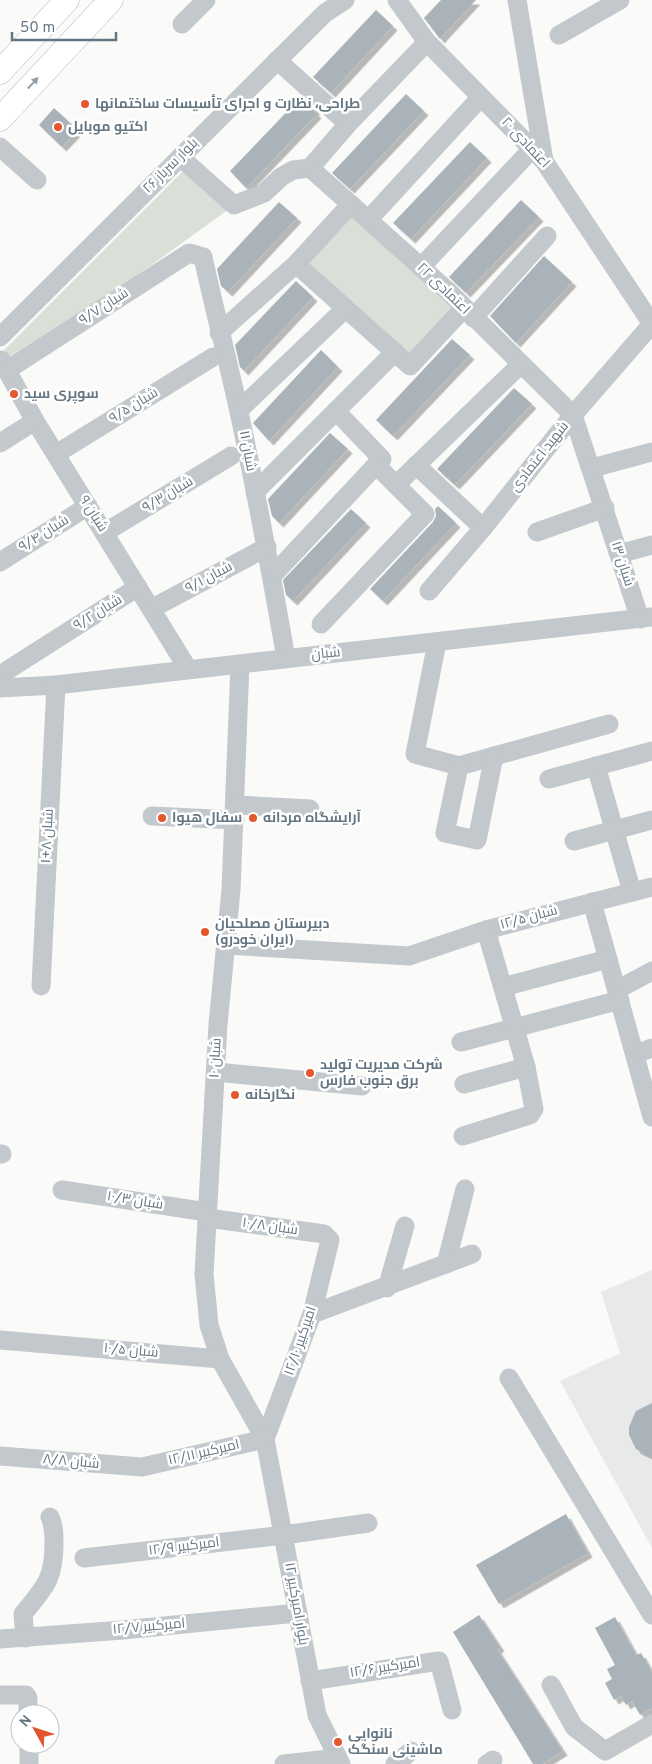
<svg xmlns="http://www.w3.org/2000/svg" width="652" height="1764" font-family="Overpass,Cairo,sans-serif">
	<defs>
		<filter id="shadow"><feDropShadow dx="4.5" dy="4.5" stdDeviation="0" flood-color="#0004"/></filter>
	</defs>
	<rect width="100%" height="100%" fill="#fafaf8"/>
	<path fill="#e8e9e9" d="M652 1270V1548L560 1381 620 1353 601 1292Z"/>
	<g fill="#dadfd7">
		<path d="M184 170 229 209 117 290 9 357 4 350Z"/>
		<path d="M351 210 456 306 407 360 302 264Z"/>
	</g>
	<g fill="#aab3b9" filter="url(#shadow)">
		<path d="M441 0H476L440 39 424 18Z"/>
		<path d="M376 10 393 26 331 93 313 77Z"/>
		<path d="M406 94 424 111 350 189 332 173Z"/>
		<path d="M301 97 316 110 314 111 317 114 246 188 230 171Z"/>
		<path d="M54 108 78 130 62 147 39 125Z"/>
		<path d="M470 142 487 158 411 239 393 223Z"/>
		<path d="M521 200 539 217 466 293 449 277Z"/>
		<path d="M279 202 297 218 228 292 221 286 217 269Z"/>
		<path d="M544 256 572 282 516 343 490 316Z"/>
		<path d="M296 281 313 297 244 371 240 367 235 345Z"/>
		<path d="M452 339 470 355 393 436 376 420Z"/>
		<path d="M321 350 338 367 269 441 253 423Z"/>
		<path d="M514 388 532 404 455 485 437 469Z"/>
		<path d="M330 433 348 449 279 523 272 516 268 499Z"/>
		<path d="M438 506 456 523 383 601 370 589 433 522 436 516 435 509Z"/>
		<path d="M351 509 366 523 293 601 286 595 283 580Z"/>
		<path d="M652 1403V1457L636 1449 629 1435V1427L636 1411Z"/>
		<path d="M566 1514 588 1553 499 1604 476 1565Z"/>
		<path d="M479 1615 500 1647 497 1649 563 1751 543 1764H533L453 1632Z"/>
		<path d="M615 1617 636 1655 641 1653 652 1672V1708L640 1715 632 1701 626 1705 621 1696 614 1700 605 1683 612 1679 607 1669 615 1665 595 1628Z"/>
	</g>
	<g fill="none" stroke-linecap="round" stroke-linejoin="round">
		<defs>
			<g id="major">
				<path d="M0 72 67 0"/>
				<path d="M0 119 111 0"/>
			</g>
		</defs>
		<use href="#major" stroke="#b5babe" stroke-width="25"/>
		<g stroke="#c3c8cc" stroke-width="19">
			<path d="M397 0 427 42 544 161 652 324"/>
			<path d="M517 0 544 161"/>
			<path d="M182 24 206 0"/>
			<path d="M559 35 620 0"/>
			<path d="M277 60 348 124"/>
			<path d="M0 147 37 180"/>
			<path d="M180 157 234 205 264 193 281 177 293 170 310 168 348 124 427 42"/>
			<path d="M310 168 449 292 573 415 640 619"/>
			<path d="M369 219 481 97"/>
			<path d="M296 264 410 366 463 309"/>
			<path d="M421 267 532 149"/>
			<path d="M473 318 547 236"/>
			<path d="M219 333 296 264 351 204"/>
			<path d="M0 337 325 13 345 0"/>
			<path d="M1 360 35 421 188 669"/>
			<path d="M7 370 189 253 203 257C214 309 228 360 239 412 256 490 270 568 284 647"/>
			<path d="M239 410 345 309"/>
			<path d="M336 411 382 459 376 465"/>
			<path d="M0 443 35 421"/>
			<path d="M56 454 213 357"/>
			<path d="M416 465 483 528"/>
			<path d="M592 468 652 452"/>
			<path d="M396 485 521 364"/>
			<path d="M255 492 395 352"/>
			<path d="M537 532 605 508"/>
			<path d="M104 533 231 456"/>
			<path d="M619 554 652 545"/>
			<path d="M0 562 88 506"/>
			<path d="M272 576 376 465 425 514 321 624"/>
			<path d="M429 591 483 528 573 415 652 324"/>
			<path d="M151 609 267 547"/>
			<path d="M437 642 415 754 459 766 609 724"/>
			<path d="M240 664 231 890 218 1024 204 1274 209 1325 220 1359 265 1439 317 1715 341 1764"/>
			<path d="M0 675 138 587"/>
			<path d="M0 688 56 685 652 617"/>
			<path d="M459 766 445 833 477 840 494 756"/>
			<path d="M596 766 632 892"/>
			<path d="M549 779 652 751"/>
			<path d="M236 805 310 809"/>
			<path d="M152 816 235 820"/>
			<path d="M574 841 652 820"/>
			<path d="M592 902 652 1117"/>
			<path d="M226 945 409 956 486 930 652 887"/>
			<path d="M41 986 56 685"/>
			<path d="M503 987 608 959"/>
			<path d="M617 990 652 971"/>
			<path d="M461 1042 620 1000"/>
			<path d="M641 1052 652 1048"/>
			<path d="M216 1072 362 1086"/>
			<path d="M464 1084 526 1067"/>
			<path d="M463 1136 530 1115 534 1109 526 1067 486 930"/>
			<path d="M0 1154H2"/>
			<path d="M62 1190 207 1212"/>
			<path d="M207 1218 324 1234 330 1240 312 1314 265 1439"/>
			<path d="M446 1264 465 1189"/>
			<path d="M387 1288 405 1226"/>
			<path d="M312 1314 472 1254"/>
			<path d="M0 1340 220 1359"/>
			<path d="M509 1378 652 1615"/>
			<path d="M0 1456 142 1467 265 1439"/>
			<path d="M84 1558 284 1535 368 1523"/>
			<path d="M25 1638 23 1614C45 1587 54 1579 54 1544 54 1534 54 1526 50 1517"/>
			<path d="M0 1639 123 1630 298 1613"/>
			<path d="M310 1681 439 1661 452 1710"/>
			<path d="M551 1685 574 1727 605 1751 652 1724"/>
			<path d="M0 1695H26L28 1698V1714"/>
			<path d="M29 1744V1764"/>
			<path d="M284 1764 338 1758"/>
			<path d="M395 1764 411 1751"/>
			<path d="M487 1764 493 1760"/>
		</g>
		<use href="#major" stroke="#fff" stroke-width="24"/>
	</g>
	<defs><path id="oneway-solid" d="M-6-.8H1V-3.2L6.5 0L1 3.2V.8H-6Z" transform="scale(1.25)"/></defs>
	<use fill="#939fa8" href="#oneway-solid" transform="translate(33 83) rotate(-47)"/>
	<g fill="#e4572e" stroke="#fff" stroke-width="2">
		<circle cx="85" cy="104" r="5"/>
		<circle cx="58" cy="127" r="5"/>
		<circle cx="14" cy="394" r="5"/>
		<circle cx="162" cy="818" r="5"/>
		<circle cx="253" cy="818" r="5"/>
		<circle cx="205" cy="932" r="5"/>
		<circle cx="310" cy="1073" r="5"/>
		<circle cx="235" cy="1095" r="5"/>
		<circle cx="338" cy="1742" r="5"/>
	</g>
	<g text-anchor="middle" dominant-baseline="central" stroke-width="5" stroke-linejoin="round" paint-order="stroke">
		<g font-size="14" font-weight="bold" fill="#657683" stroke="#fff" text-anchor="start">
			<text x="95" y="104">طراحی، نظارت و اجرای تأسیسات ساختمانها</text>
			<text x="68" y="127">اکتیو موبایل</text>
			<text x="24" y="394">سوپری سید</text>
			<text x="172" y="818">سفال هیوا</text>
			<text x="263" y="818">آرایشگاه مردانه</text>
			<text x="215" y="924">دبیرستان مصلحیان<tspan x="215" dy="16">(ایران خودرو)</tspan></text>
			<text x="320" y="1065">شرکت مدیریت تولید<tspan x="320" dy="16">برق جنوب فارس</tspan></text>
			<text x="245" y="1095">نگارخانه</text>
			<text x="348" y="1734">نانوایی<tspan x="348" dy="16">ماشینی سنگک</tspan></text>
		</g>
		<g font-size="14" fill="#657683" stroke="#fff">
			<text transform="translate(525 143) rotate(47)">۲۰ اعتمادی</text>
			<text transform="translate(171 166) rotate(-45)">۲۶ بلوار سرباز</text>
			<text transform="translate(443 289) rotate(44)">۲۲ اعتمادی</text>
			<text transform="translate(104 307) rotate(-33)">۹/۷ شبان</text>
			<text transform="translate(134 406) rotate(-32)">۹/۵ شبان</text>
			<text transform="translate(247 451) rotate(79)">۱۱ شبان</text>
			<text transform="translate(540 457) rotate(-52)">شهید اعتمادی</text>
			<text transform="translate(168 495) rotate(-31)">۹/۳ شبان</text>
			<text transform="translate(93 514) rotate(58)">۹ شبان</text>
			<text transform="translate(44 534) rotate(-32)">۹/۴ شبان</text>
			<text transform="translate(622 564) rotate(72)">۱۳ شبان</text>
			<text transform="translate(209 578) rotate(-28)">۹/۱ شبان</text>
			<text transform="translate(98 613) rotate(-32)">۹/۲ شبان</text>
			<text transform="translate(326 654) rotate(-6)">شبان</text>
			<text transform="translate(48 836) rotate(-87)">۱+۸ شبان</text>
			<text transform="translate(529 918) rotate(-15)">۱۲/۵ شبان</text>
			<text transform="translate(216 1058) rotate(-87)">۱۰ شبان</text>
			<text transform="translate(135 1201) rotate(9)">۱۰/۳ شبان</text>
			<text transform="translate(270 1227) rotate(8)">۱۰/۸ شبان</text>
			<text transform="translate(301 1341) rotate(-71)">۱۲/۱۰ امیرکبیر</text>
			<text transform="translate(131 1351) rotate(5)">۱۰/۵ شبان</text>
			<text transform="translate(204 1453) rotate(-13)">۱۲/۱۱ امیرکبیر</text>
			<text transform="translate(71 1462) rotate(5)">۸/۸ شبان</text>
			<text transform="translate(184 1547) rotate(-7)">۱۲/۹ امیرکبیر</text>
			<text transform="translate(296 1604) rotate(80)">۱۲ بلوار امیرکبیر</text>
			<text transform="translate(149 1627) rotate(-5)">۱۲/۷ امیرکبیر</text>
			<text transform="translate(385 1668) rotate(-9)">۱۲/۶ امیرکبیر</text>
		</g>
	</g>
	<g transform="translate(35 1729) rotate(310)"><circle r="24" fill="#ffffff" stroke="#c1c8cd"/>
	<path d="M0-4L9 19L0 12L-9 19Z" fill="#e4572e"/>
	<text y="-8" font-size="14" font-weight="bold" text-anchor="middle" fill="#657683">N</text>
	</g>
	<path d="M12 32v8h104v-8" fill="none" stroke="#657683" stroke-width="2.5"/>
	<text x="20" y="32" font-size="15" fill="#657683" stroke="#ffffff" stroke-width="4" paint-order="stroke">50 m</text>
</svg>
